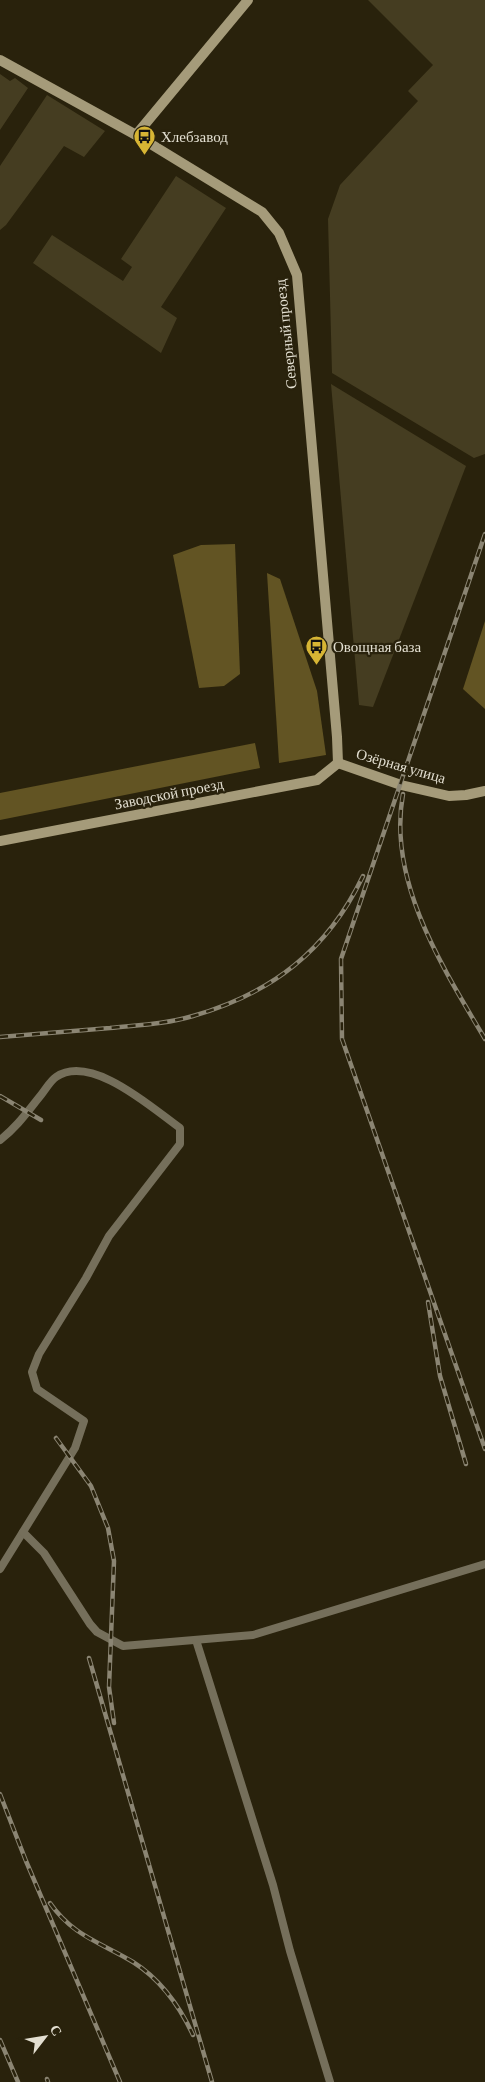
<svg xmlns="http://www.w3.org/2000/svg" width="485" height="2082" font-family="'Crimson Pro',serif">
	<rect width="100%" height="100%" fill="#29220c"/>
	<g fill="#453d21">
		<path d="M368 0H485V454L474 458 332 373 328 219 340 185 418 101 408 91 433 65Z"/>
		<path d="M0 74 10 81 15 78 28 88 0 130Z"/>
		<path d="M47 95 105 131 84 157 64 146 6 225 0 230V166Z"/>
		<path d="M176 176 226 208 161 307 177 318 161 353 33 263 52 235 123 281 132 267 121 259Z"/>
		<path d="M331 384 466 466 373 707 359 705Z"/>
	</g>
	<g fill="#625423">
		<path d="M235 544 240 674 224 686 199 688 173 555 201 545Z"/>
		<path d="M267 573 280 579 317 691 326 755 279 763Z"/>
		<path d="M485 621V709L463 689Z"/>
		<path d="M255 743 260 768 0 820V793Z"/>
	</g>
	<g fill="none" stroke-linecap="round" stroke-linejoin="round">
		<g stroke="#756f5b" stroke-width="8">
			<path d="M0 1140C17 1127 28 1111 41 1095 46 1089 50 1081 56 1077 91 1053 152 1108 180 1128V1144L109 1236 86 1278 39 1354 32 1372 37 1389 84 1421 75 1448 0 1569"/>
			<path d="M23 1532 44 1553 90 1624 97 1632 123 1646 253 1635 485 1564"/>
			<path d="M196 1640 273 1885 290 1951 330 2082"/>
		</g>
		<g stroke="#a59b7a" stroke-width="10">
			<path d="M0 60 136 135 262 212 279 233 297 275 337 737 338 763"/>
			<path d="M136 135 248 0"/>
			<path d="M338 763 401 785 449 796 466 795 485 791"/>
			<path d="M0 841 317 780 338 763"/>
		</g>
		<defs>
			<g id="rail">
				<path d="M485 534 341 959 342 1039 485 1449"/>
				<path d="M403 794C387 881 443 968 485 1039"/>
				<path d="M0 1037C37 1034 73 1031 110 1028 138 1025 166 1024 193 1016 272 993 327 951 363 876"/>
				<path d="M0 1096 41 1120"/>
				<path d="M428 1302 440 1376 466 1464"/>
				<path d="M56 1438 91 1486 108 1528 114 1561 109 1687 114 1723"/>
				<path d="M89 1658 212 2082"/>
				<path d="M0 1794 26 1861 120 2082"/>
				<path d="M50 1903C73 1936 100 1942 133 1962 160 1979 180 2007 193 2035"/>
				<path d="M0 2040 18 2082"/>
				<path d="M47 2079 48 2082"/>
			</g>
		</defs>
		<use href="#rail" stroke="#8b8573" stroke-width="4.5"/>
		<use href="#rail" stroke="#29220c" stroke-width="2.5" stroke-dasharray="8" stroke-linecap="butt"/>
	</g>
	<defs>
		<symbol id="bus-pin" viewBox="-11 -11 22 30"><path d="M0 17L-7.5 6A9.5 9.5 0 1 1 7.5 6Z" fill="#d7b534" stroke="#29220c"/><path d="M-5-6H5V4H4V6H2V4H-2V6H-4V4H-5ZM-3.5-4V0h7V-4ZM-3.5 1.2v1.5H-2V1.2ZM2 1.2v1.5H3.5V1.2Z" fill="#111"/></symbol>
	</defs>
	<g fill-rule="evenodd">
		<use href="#bus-pin" x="132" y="124" width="25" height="34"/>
		<use href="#bus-pin" x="304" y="634" width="25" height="34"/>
	</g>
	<g text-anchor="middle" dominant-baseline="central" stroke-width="4.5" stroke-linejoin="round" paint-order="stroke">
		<g font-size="15" fill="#e3dfd1" stroke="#29220c" text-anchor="start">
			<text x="161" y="137">Хлебзавод</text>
			<text x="333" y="647">Овощная база</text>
		</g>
		<g font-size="15" fill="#e3dfd1" stroke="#29220c">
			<text transform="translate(286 334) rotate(-96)">Северный проезд</text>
			<text transform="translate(401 766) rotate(16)">Озёрная улица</text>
			<text transform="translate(169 794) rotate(-11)">Заводской проезд</text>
		</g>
	</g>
	<g transform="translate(45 2037) rotate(59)" stroke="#29220c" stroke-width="4" paint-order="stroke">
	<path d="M0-4L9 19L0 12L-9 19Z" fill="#e3dfd1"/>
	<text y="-8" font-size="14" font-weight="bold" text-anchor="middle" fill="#e3dfd1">С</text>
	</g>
</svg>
